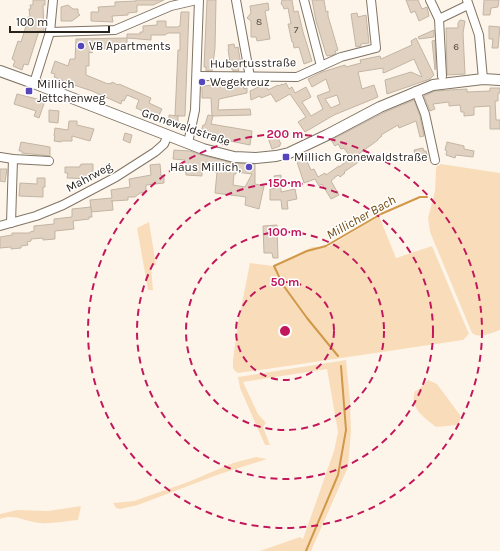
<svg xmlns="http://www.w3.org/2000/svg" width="500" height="551" font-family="Karla,sans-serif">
	<rect width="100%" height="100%" fill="#fef5ea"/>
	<g fill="#f9ddbb">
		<path d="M441 164 500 173V330C491 333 480 339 472 333L430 232 428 218 435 191 436 169V167Z"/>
		<path d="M379 216 396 258 432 246 469 334 463 340 267 369 238 373 235 371 233 368V360L238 323 250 263 273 266 312 247H328Z"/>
		<path d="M149 222 156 265 151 266 153 290H148L137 228Z"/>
		<path d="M346 360 350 401 351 431 348 467 311 551H260L300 537 303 539 334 451 338 432 327 369 243 382 258 414 266 423 263 427 270 445H265L240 388 238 377Z"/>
		<path d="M428 380 437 384 460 415V421L457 425 436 427C424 417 409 408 415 391L418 390Z"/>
		<path d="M256 457 267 459 217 475 138 505 120 509 116 508 113 503 134 501 188 482 233 463Z"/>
		<path d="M81 506 78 520C66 521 53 524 40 523 25 522 15 513 0 519V514L17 510 48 511Z"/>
	</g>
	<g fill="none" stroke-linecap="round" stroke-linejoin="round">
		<g stroke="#d09848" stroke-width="2">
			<path d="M338 356 307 318 283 285 274 266 307 251 326 246 381 214 420 197H427"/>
			<path d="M306 551 338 475 346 430 341 366"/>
		</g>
	</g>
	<g fill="#e0d1c0" stroke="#c3b5a4" fill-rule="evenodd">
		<path d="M33 0H45V5H43L44 31H39L28 65 24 64 22 70 13 66 15 61 12 59 18 41 21 42 26 26H28V17H30L29 9H31L30 5H33Z"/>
		<path d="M136 0H164L153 5H137V12L128 13V15L112 16 113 22 91 21V12H99L98 7 115 6V2L136 1Z"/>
		<path d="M207 0H216L215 48 212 71H206V67H204Z"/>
		<path d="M282 0H292L294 12 298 11 303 32 312 61 304 64 299 47 294 48 293 42H292L288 24H291L288 8 284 9 283 6 281 4Z"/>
		<path d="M312 0H324L326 12 328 11V16L338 50 335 51 336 53 333 55 327 56 326 54 316 21Z"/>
		<path d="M406 0H418L422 9 427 7 429 16 419 21 415 11 411 13Z"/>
		<path d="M484 0H499L498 7 491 8 490 15H483Z"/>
		<path d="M268 3 269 10 265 11 270 39 257 41 256 37H251V21L247 18 251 13 250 6Z"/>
		<path d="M68 5 73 9H78V13L80 15 72 21H61V7Z"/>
		<path d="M181 12H189L185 116H175L178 50H180V33H168L165 35H151V40L127 38V48L93 49 92 53 89 52V66H86V75L108 84 109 83 111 84 112 82 118 85 119 84 151 98 149 103 162 109 157 119 142 112 141 110 136 108 139 100 127 95 124 101 122 100 121 104 92 91 74 85 54 77 55 74 51 73 55 61 68 66 70 59H75L76 39 127 38V34H140V32H143V26L157 25V21H166V27H178L179 26H180Z"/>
		<path d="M357 13 358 17 366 15 369 43 361 44V46L356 47 351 14Z"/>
		<path d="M460 20 465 21 463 33 465 74 447 75 446 28H458V23Z"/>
		<path d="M489 26 500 27 498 48H492L493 39H489Z"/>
		<path d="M434 30V37L419 39 418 37Z"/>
		<path d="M416 38 434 75 430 79 387 94 385 80 411 72 422 77 414 59 386 72 383 73V68L358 72 362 89 374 85 378 97 334 115 305 132 298 122 306 117 290 94 276 102 271 94 261 98 260 96 251 100 250 91 265 84 268 90 278 85 279 86 282 84 283 85 286 83 289 89 292 87 295 93 306 87 311 97 302 102 311 116 323 109 317 96 330 91 326 79 312 87 308 79 322 72 345 65 346 67 361 63 360 60 380 56 381 59 412 45 411 41ZM337 95 340 104 331 108 325 99Z"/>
		<path d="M435 40 436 68 435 70 432 41Z"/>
		<path d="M234 44 235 48 238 47 240 59 241 68H238L239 71H233L232 69H231L228 49H229L228 45Z"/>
		<path d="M243 83 244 89 247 88V93L219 99 218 110 250 109 251 115 212 116 211 98H202V86Z"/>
		<path d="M490 88H500V93H498V101H495L496 120H500V129H490V106L474 107V115L464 116V112H461L460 105 449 106V102L433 104 435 109 430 111 424 96 435 91 449 90 467 89V92L490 91Z"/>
		<path d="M17 94 45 101 39 118 34 116 36 111 14 104Z"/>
		<path d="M414 100 420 116 424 136 420 137 416 121 399 128 398 125 381 135 382 136 378 139V140L356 156 360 161 344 172 345 173 340 177 338 175 331 181 339 195 331 199 322 184 319 186 315 179 304 183 296 159 304 155 311 170 314 169 318 177 325 173 326 175 339 166V167L351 158 344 148 341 149 338 144 335 146 331 140 383 113Z"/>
		<path d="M49 110 59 111 58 123 49 122Z"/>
		<path d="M169 115 178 116V122L169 121Z"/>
		<path d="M208 115 213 116 211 124 252 131 250 145 200 135 203 125H205Z"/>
		<path d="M69 121H77V125L94 129 90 141 72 136V141H62L61 142 54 141 55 136H54L55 128 68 130Z"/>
		<path d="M125 133 132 135 130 143 123 140Z"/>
		<path d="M276 134 281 144H280V146L272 149 268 138Z"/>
		<path d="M21 142 50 147V156L22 153V151H19Z"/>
		<path d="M447 142 464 146V149L474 151 473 157 456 155 455 158 446 155 447 151 445 150Z"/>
		<path d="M423 148 424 151H426L428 159 424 161 417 162 414 150Z"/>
		<path d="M174 150 190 151 201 155 233 163 255 164V184L264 186 259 209 245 205 246 197 215 193 217 172 202 170V176L186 175 185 160 173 159ZM236 172 252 174 245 187 233 185 234 174H236Z"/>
		<path d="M82 164H93V179L67 178 68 173H65V167H80V165Z"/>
		<path d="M160 164 161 176 164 175V183L146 185V192L140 193 135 197H128V200L112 201V200L113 210 91 212 90 200 112 198 111 190 130 187 129 179 151 175 150 165Z"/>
		<path d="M0 169H7L5 182 0 181Z"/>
		<path d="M281 175V192L295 189 297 199 287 201 288 209H282L281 200H270V189L276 188 274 176Z"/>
		<path d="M37 178H45V187H43V197L19 196 20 183 37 184Z"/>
		<path d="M91 207 92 217H89V219L73 221 74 229 55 231V239L43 240V238L31 239V241L27 242 28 245 21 246V248L11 249V247L0 248V237L12 235V233H30V232L34 231V226L54 224V219L72 217V209Z"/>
		<path d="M277 225 278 258H273L272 253H264L263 226Z"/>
	</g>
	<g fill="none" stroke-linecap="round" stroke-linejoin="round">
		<defs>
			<g id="minor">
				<path d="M236 0 250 77"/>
				<path d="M304 0 321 66"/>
				<path d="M430 0 439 19 442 76"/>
				<path d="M467 0 479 35 483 79"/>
				<path d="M439 19 468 5"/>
				<path d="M50 32 115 30 171 6 197 0"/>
				<path d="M197 76 297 77 341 57 376 48 371 0"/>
				<path d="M34 83 50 32 53 0"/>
				<path d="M416 91 425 114 435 160"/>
				<path d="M188 143 195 110 199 0"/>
				<path d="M0 157 13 159 49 161"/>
				<path d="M11 223 13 159"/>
				<path d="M0 226 36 216 63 205 116 177 155 152 164 144 168 135"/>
			</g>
			<path id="major" d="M0 71 36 84 203 149 234 157 256 158 276 156 289 153 327 135 380 107 433 85 483 79 500 80"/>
		</defs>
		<use href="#minor" stroke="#817464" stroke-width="10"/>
		<use href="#major" stroke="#817464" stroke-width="12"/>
		<use href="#minor" stroke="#fff" stroke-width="8"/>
		<use href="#major" stroke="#fff" stroke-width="10"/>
	</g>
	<g fill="none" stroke="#c2185b" stroke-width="2" stroke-dasharray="7 5">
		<circle cx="285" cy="331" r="49"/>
		<circle cx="285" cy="331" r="99"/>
		<circle cx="285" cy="331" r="148"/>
		<circle cx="285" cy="331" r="197"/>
	</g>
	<g fill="#5546be" stroke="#fff" stroke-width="1.5">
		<circle cx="81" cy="46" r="4"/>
		<circle cx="202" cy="82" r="4"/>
		<rect x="25" y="87" width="8" height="8" rx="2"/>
		<rect x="282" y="153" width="8" height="8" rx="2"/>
		<circle cx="249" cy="167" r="4"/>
	</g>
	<g text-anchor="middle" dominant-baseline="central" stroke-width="3" stroke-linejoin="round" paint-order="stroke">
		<g font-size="10" fill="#574e46">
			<text x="259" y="22">8</text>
			<text x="296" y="30">7</text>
			<text x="456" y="47">6</text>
		</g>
		<g font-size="12" fill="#29231d" stroke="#fff" text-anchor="start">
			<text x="89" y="46">VB Apartments</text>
			<text x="210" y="82">Wegekreuz</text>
			<text x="37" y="84">Millich<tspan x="37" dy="14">Jettchenweg</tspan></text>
			<text x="294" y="157">Millich Gronewaldstraße</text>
			<text x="241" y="167" text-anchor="end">Haus Millich,</text>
		</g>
		<g font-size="12" fill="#29231d" stroke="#fff">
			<text transform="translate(253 63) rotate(-1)">Hubertusstraße</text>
			<text transform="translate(186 127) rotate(19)">Gronewaldstraße</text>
			<text transform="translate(89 177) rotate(-28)">Mahrweg</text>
		</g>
		<g font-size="13" font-style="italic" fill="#714b0e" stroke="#fff">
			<text transform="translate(361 217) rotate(-29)">Millicher Bach</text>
		</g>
	</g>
	<circle cx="285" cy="331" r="6" fill="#c2185b" stroke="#fff" stroke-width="2"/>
	<g font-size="12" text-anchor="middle" font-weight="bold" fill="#c2185b" stroke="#fff" stroke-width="3" stroke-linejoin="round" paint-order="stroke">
		<text x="285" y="138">200 m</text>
		<text x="285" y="187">150 m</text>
		<text x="285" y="236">100 m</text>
		<text x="285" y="286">50 m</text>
	</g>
	<path d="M10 26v6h99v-6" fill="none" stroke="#29231d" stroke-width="2"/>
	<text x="16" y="26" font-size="12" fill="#29231d" stroke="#ffffff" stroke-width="3" paint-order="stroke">100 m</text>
</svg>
